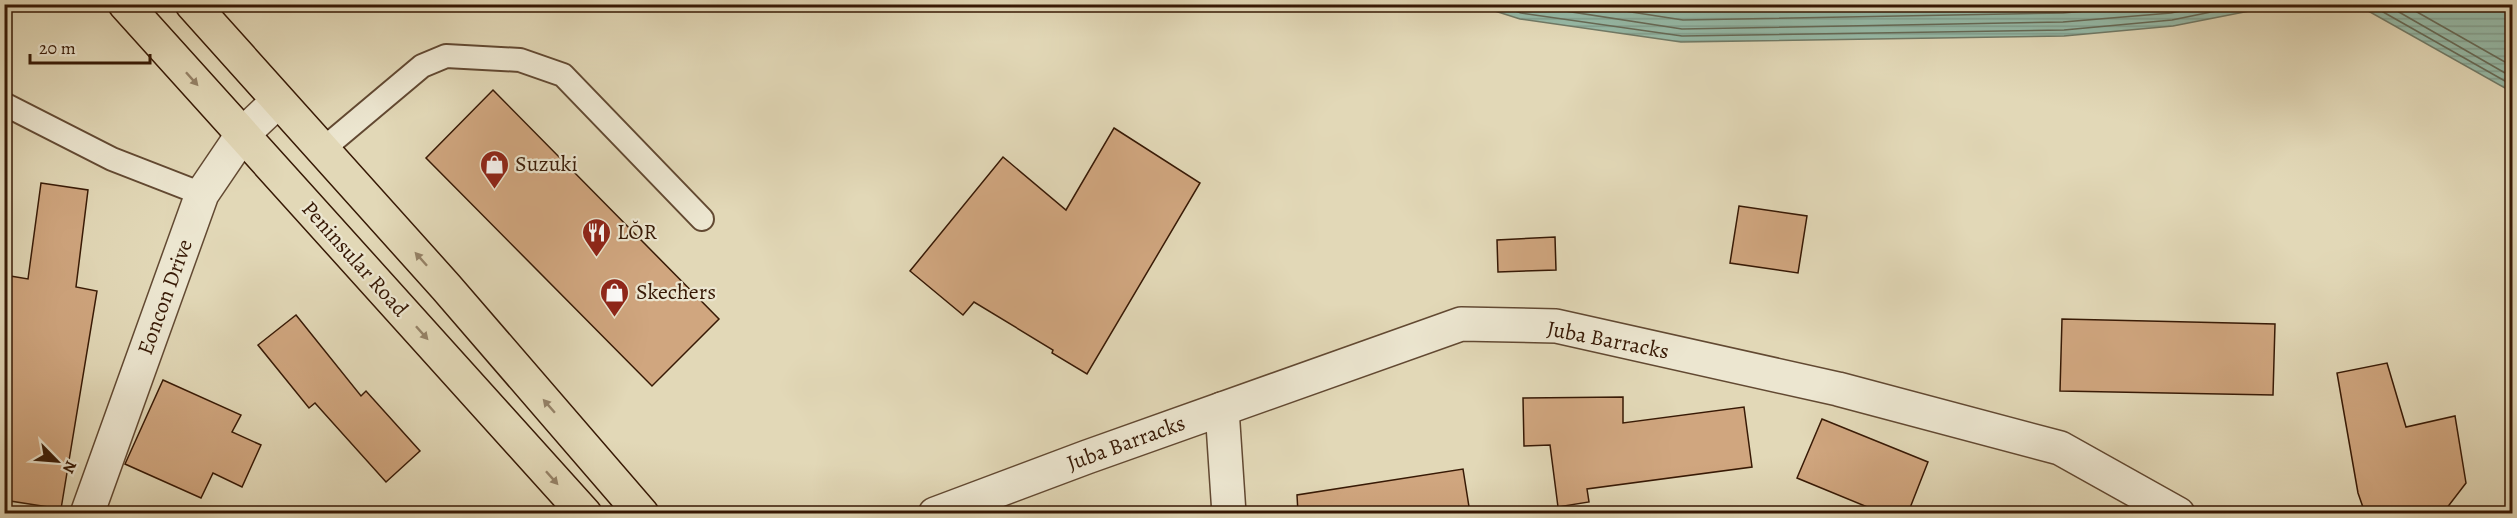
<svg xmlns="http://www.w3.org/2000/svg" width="2517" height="518" font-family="Alegreya,serif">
	<defs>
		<pattern id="water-rules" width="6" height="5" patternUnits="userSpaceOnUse" patternTransform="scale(1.5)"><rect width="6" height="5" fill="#96bba9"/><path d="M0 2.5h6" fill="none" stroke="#82a090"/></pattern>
	</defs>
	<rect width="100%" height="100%" fill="#e2d8b7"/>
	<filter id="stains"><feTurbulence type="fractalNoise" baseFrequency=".00333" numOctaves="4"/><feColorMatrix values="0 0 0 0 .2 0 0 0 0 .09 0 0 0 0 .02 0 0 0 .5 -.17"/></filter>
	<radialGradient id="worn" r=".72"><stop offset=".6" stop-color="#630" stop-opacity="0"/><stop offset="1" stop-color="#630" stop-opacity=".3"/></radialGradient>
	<g fill="url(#water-rules)" stroke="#707a67" stroke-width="1.5">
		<path d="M1476 5H2280L2173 26 2064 36 1681 42 1520 19Z"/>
		<path d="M2305 5H2512V92L2363 8Z"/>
	</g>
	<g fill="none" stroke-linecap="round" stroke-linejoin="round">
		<g stroke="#666a57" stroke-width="1.5">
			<path d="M1495 4 1521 13 1682 36 2064 30 2172 20 2250 4"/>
			<path d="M1520 4 1682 29 2063 22 2171 13 2213 4"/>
			<path d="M1579 4 1683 20 2063 13 2165 4"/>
			<path d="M2369 4 2512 85"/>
			<path d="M2385 4 2512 77"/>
			<path d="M2403 4 2512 66"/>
		</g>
	</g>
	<g fill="#d0a67f" stroke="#371905" stroke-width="1.5">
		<path d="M493 90 719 319 652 386 426 158Z"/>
		<path d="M1114 128 1200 183 1087 374 1052 353 1053 350 974 302 963 315 910 271 1003 157 1066 210Z"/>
		<path d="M41 183 88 190 76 287 97 291 61 509 4 500V275L28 279Z"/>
		<path d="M1739 206 1807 216 1798 273 1730 263Z"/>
		<path d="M1555 237 1556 270 1498 272 1497 240Z"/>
		<path d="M296 315 361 396 366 391 420 451 386 482 315 403 309 408 258 345Z"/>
		<path d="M2062 319 2275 324 2273 395 2060 391Z"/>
		<path d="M2387 363 2406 427 2455 416 2466 483 2443 513H2365L2358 493 2337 373Z"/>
		<path d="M163 380 241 415 232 432 261 445 242 487 213 473 201 498 125 464Z"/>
		<path d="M1623 397V423L1744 407 1752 467 1587 489 1589 502 1558 507 1550 445 1524 446 1523 398Z"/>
		<path d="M1822 419 1928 462 1908 513H1882L1797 478Z"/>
		<path d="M1463 469 1470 513H1298L1297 495Z"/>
	</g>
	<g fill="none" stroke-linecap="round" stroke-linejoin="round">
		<defs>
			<g id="service">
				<path d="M4 104 112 159 202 194"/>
				<path d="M322 150 422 66 446 56 520 60 563 75 702 219"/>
			</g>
			<g id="minor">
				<path d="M1222 409 1229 514"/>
				<path d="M87 514 202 194 242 135 278 101"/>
				<path d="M935 514 1087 457 1461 324 1556 326 1838 389 2060 448 2178 514"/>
			</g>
			<g id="primary">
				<path d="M125 4 585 514"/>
				<path d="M192 4 446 287 642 514"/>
			</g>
		</defs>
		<use href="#service" stroke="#624932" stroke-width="26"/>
		<use href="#minor" stroke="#624932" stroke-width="36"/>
		<use href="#primary" stroke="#371905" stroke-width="36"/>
		<use href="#service" stroke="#ece6d0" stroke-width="22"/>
		<use href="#minor" stroke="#ece6d0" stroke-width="33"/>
		<use href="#primary" stroke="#e2d8b7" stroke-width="33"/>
	</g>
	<defs><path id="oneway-solid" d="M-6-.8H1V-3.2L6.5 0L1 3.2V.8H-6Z" transform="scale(1.5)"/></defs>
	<g fill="#958267">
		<use href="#oneway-solid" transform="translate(192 79) rotate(48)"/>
		<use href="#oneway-solid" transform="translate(421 259) rotate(-132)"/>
		<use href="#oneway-solid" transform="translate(422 333) rotate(48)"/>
		<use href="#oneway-solid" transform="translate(549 406) rotate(-131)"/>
		<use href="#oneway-solid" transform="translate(552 478) rotate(48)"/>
	</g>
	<defs>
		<symbol id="shop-pin" viewBox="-11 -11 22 30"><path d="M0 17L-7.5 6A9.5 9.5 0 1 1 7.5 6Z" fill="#8f2418" stroke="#ece6d0"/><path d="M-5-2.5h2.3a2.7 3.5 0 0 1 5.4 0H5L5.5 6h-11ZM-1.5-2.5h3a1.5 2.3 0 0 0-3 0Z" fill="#fff"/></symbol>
		<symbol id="restaurant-pin" viewBox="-11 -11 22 30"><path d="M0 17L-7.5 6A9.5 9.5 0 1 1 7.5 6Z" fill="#8f2418" stroke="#ece6d0"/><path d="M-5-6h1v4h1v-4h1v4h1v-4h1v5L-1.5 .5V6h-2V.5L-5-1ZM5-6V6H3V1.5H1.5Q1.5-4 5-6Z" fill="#fff"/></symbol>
	</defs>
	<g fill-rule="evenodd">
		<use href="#shop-pin" x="478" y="148" width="33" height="45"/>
		<use href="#restaurant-pin" x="580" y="216" width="33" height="45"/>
		<use href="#shop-pin" x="598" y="276" width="33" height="45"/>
	</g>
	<g text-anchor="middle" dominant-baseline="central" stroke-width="4.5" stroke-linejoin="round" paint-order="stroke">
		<g font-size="22" fill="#371905" stroke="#ece6d0" text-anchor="start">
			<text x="515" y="164">Suzuki</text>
			<text x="617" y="232">LŎR</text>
			<text x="636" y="292">Skechers</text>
		</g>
		<g font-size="22" fill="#371905" stroke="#ece6d0">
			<text transform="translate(355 259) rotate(48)">Peninsular Road</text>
			<text transform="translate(165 297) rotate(-70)">Eoncon Drive</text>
			<text transform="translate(1608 340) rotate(11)">Juba Barracks</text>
			<text transform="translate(1126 443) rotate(-20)">Juba Barracks</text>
		</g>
	</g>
	<rect width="2517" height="518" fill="none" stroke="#e2d8b7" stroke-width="24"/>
	<rect x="6" y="6" width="2505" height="506" fill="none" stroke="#371905" stroke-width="3"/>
	<rect x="12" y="12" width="2493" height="494" fill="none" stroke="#371905" stroke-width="1.5"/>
	<g transform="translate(57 461) rotate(115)" stroke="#ece6d0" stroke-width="4.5" paint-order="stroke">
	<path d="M0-4.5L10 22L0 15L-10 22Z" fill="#371905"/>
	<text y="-9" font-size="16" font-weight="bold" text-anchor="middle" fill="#371905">N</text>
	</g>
	<path d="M30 54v9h120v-9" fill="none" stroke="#371905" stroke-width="3"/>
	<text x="39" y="54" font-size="18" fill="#371905" stroke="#ece6d0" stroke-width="4.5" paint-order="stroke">20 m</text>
	<rect width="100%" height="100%" filter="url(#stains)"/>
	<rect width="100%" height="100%" fill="url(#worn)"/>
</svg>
